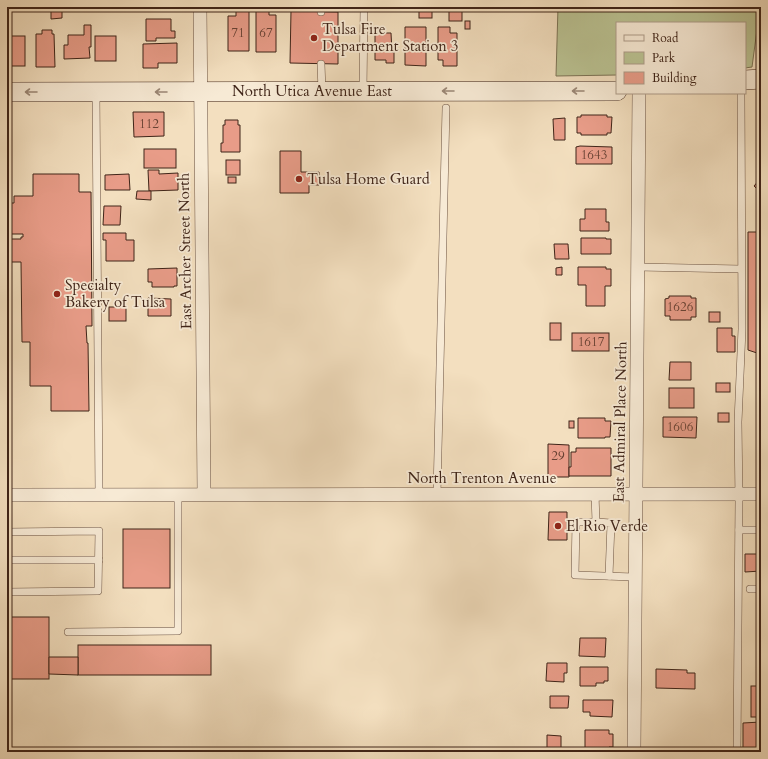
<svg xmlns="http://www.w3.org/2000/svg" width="768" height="759" font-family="Cardo,serif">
	<rect width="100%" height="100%" fill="#f3dfbf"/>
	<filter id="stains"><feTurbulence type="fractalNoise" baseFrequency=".005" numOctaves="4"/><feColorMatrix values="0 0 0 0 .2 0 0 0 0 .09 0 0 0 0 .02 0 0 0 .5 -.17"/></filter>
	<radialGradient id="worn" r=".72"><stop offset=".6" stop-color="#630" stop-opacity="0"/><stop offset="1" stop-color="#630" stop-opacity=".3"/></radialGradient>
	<path fill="#bac292" stroke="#7c7355" d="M558 7H760L752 67 745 68V23H617V75L556 76Z"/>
	<g fill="#e89c88" stroke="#3f2418">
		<path d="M51 7H62V18L51 19Z"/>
		<path d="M123 7H129V9L123 10Z"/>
		<path d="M236 7H249V51H228V16H236Z"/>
		<path d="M256 7H269V15H276V52H256Z"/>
		<rect x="419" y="7" width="13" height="11"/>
		<rect x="449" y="7" width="13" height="14"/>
		<path d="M291 11 338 12V64L290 63Z"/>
		<path d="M146 19H171V31H175V38H156V41H146Z"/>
		<rect x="465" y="21" width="5" height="8"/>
		<path d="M84 25H91V47H89L90 58 64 59V45H68V35H84Z"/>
		<path d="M405 27H426V66L405 65Z"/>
		<path d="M438 27H450V33H457V66H443V60H438Z"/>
		<path d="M42 30H52V34H54L55 67H36V34H42Z"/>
		<path d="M375 33H391L392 52H394V63H386V60H375Z"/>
		<rect x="7" y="36" width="18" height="30"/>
		<rect x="95" y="36" width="21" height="25"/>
		<path d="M177 43V63H158V68H143V44Z"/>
		<path d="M133 112H164V136L134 137Z"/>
		<path d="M581 115H607V117H612L611 133H607V135H581V133H577V117H581Z"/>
		<path d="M565 118V140H554L553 119Z"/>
		<path d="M225 120H238V125H240V152H221V143H223V125H225Z"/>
		<path d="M580 146 612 147V164H576V147Z"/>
		<rect x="144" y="149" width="32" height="19"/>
		<path d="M280 151H301V172H319V185H309V193H280Z"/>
		<rect x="226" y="160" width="14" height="15"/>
		<path d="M148 170H159V174L178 173V190L149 191Z"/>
		<path d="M33 174H79V192H91L92 326H86L87 343H88L89 411H51V386H30V342H22L21 262H7V239H21V237H23V234H7V203H14V196H33Z"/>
		<path d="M129 174 130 190H105V175Z"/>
		<rect x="228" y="177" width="8" height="6"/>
		<path d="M761 178V193L754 186Z"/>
		<path d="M137 191H151V200L136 199Z"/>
		<path d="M104 206H121L120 225H103Z"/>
		<path d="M585 209H606V222H609V231H580V219H585Z"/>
		<path d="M748 232H761V415H757V353L748 350Z"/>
		<path d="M103 233H126V240H134V261H106V240H103Z"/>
		<path d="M581 238H606V239H611V254H581Z"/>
		<path d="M554 244H568L569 259H555Z"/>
		<path d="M562 267V275H556V268Z"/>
		<path d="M578 267H606V269H611V286H605V306H586V285H578Z"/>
		<path d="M177 268V286H174V287H152V282H148V269Z"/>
		<path d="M669 296H691V298H696V317H691V320H670V316H665V299L669 298Z"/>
		<path d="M148 298 171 299V316H148Z"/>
		<rect x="109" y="307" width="17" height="14"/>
		<rect x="709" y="312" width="11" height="10"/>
		<rect x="550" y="323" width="11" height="17"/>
		<path d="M717 328H732V336H735V352H717Z"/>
		<rect x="572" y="333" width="37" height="18"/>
		<path d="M670 362H691V380H669Z"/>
		<rect x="716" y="383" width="14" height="9"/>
		<rect x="669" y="388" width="25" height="20"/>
		<rect x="718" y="413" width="11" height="9"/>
		<path d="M663 417H697L696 438 663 437Z"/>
		<path d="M578 418H605V421H611L610 437H605V438H578Z"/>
		<rect x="569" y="421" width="5" height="7"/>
		<path d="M548 444 569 445V477H548Z"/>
		<path d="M576 448H611V476H569V467H571V452H576Z"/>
		<path d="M549 512H567V540H548Z"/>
		<rect x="123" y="529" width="47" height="59"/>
		<path d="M745 554H761V571L745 572Z"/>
		<rect x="7" y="617" width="42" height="62"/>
		<path d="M580 638H606L605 657 579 656Z"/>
		<rect x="78" y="645" width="133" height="30"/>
		<path d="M49 657H78V675L49 674Z"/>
		<path d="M547 663H567V673H564V682L546 681Z"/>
		<path d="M580 667H608V681H604V683H596V686H580Z"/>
		<path d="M656 669 687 670V673H695V689L656 688Z"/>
		<rect x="751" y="686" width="10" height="31"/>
		<path d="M550 696H569L568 708H550Z"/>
		<path d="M583 700H613L612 717 590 716V712H583Z"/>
		<path d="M761 722V752H743V723Z"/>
		<path d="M585 730H609V734H613V747H609V751L585 750Z"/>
		<path d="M547 735 561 736V752H547Z"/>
	</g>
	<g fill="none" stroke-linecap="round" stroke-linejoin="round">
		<defs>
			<g id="lane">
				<path d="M321 7V12"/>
				<path d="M321 64 322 91"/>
				<path d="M363 91 364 7"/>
				<path d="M96 93 99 495"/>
				<path d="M638 267 741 269"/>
				<path d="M437 494 446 108"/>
				<path d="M595 494 596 522H576L575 575 634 577"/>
				<path d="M596 522 611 523 609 576"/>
				<path d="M739 530H761"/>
				<path d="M7 532 99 531 98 591 7 592"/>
				<path d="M7 560H99"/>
				<path d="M750 589H761"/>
				<path d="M68 632 178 631V494"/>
				<path d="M737 752 739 501 738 422 742 329 741 95"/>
			</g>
			<g id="street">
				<path d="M200 7 204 494"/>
				<path d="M7 495 761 494"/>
				<path d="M634 752 639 93"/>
			</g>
			<g id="secondary">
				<path d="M745 80 761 79"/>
				<path d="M7 92 617 91"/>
			</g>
		</defs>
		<use href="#lane" stroke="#6c5342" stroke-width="8"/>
		<use href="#street" stroke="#6c5342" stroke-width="14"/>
		<use href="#secondary" stroke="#3f2418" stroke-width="20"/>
		<path stroke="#3f2418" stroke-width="2.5" stroke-dasharray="1 2" stroke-linecap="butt" d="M670 7V11"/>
		<use href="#lane" stroke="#f7ead5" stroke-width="7"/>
		<use href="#street" stroke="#f7ead5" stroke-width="13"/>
		<use href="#secondary" stroke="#f7ead5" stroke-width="19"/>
	</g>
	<defs><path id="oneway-shaft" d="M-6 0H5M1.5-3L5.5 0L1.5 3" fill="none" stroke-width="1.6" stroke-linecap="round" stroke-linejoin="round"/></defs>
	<g stroke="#9b8776">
		<use href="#oneway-shaft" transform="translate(448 91) rotate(180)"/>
		<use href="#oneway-shaft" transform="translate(578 91) rotate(180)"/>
		<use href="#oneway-shaft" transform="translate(31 92) rotate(180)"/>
		<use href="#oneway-shaft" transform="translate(161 92) rotate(180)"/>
	</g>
	<g fill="#8f2418" stroke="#f7ead5" stroke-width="1.5">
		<circle cx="314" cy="38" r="4"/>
		<circle cx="299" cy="179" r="4"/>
		<circle cx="57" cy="294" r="4"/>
		<circle cx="558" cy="526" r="4"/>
	</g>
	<g text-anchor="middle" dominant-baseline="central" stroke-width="3.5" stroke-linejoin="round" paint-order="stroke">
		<g font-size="13" fill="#694234">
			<text x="238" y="33">71</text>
			<text x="266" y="33">67</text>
			<text x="149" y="124">112</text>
			<text x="594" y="155">1643</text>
			<text x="680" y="307">1626</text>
			<text x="591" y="342">1617</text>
			<text x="680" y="427">1606</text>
			<text x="558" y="456">29</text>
		</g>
		<g font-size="15" fill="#3f2418" stroke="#f7ead5" text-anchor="start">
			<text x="322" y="29">Tulsa Fire<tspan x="322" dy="17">Department Station 3</tspan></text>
			<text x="307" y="179">Tulsa Home Guard</text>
			<text x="65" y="285">Specialty<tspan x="65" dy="17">Bakery of Tulsa</tspan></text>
			<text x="566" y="526">El Rio Verde</text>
		</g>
		<g font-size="15" fill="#3f2418" stroke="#f7ead5">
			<text x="312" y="91">North Utica Avenue East</text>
			<text transform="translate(185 251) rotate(-91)">East Archer Street North</text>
			<text transform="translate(620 422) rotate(-89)">East Admiral Place North</text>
			<text x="482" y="478">North Trenton Avenue</text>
		</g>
	</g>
	<rect width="768" height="759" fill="none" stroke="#f3dfbf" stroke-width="24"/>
	<rect x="8" y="8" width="752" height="743" fill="none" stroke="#3f2418" stroke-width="2"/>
	<rect x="12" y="12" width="744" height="735" fill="none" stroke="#3f2418"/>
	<rect x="616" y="22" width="130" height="72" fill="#f7ead5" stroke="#ad9b89"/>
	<rect x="624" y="35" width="20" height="6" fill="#f7ead5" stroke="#ad9b89"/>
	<text x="652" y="42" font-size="12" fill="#3f2418">Road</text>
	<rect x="624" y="52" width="20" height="12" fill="#bac292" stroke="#ad9b89"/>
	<text x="652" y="62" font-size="12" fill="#3f2418">Park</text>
	<rect x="624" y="72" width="20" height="12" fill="#e89c88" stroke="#ad9b89"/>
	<text x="652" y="82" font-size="12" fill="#3f2418">Building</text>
	<rect width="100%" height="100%" filter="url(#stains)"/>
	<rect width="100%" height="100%" fill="url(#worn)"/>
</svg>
